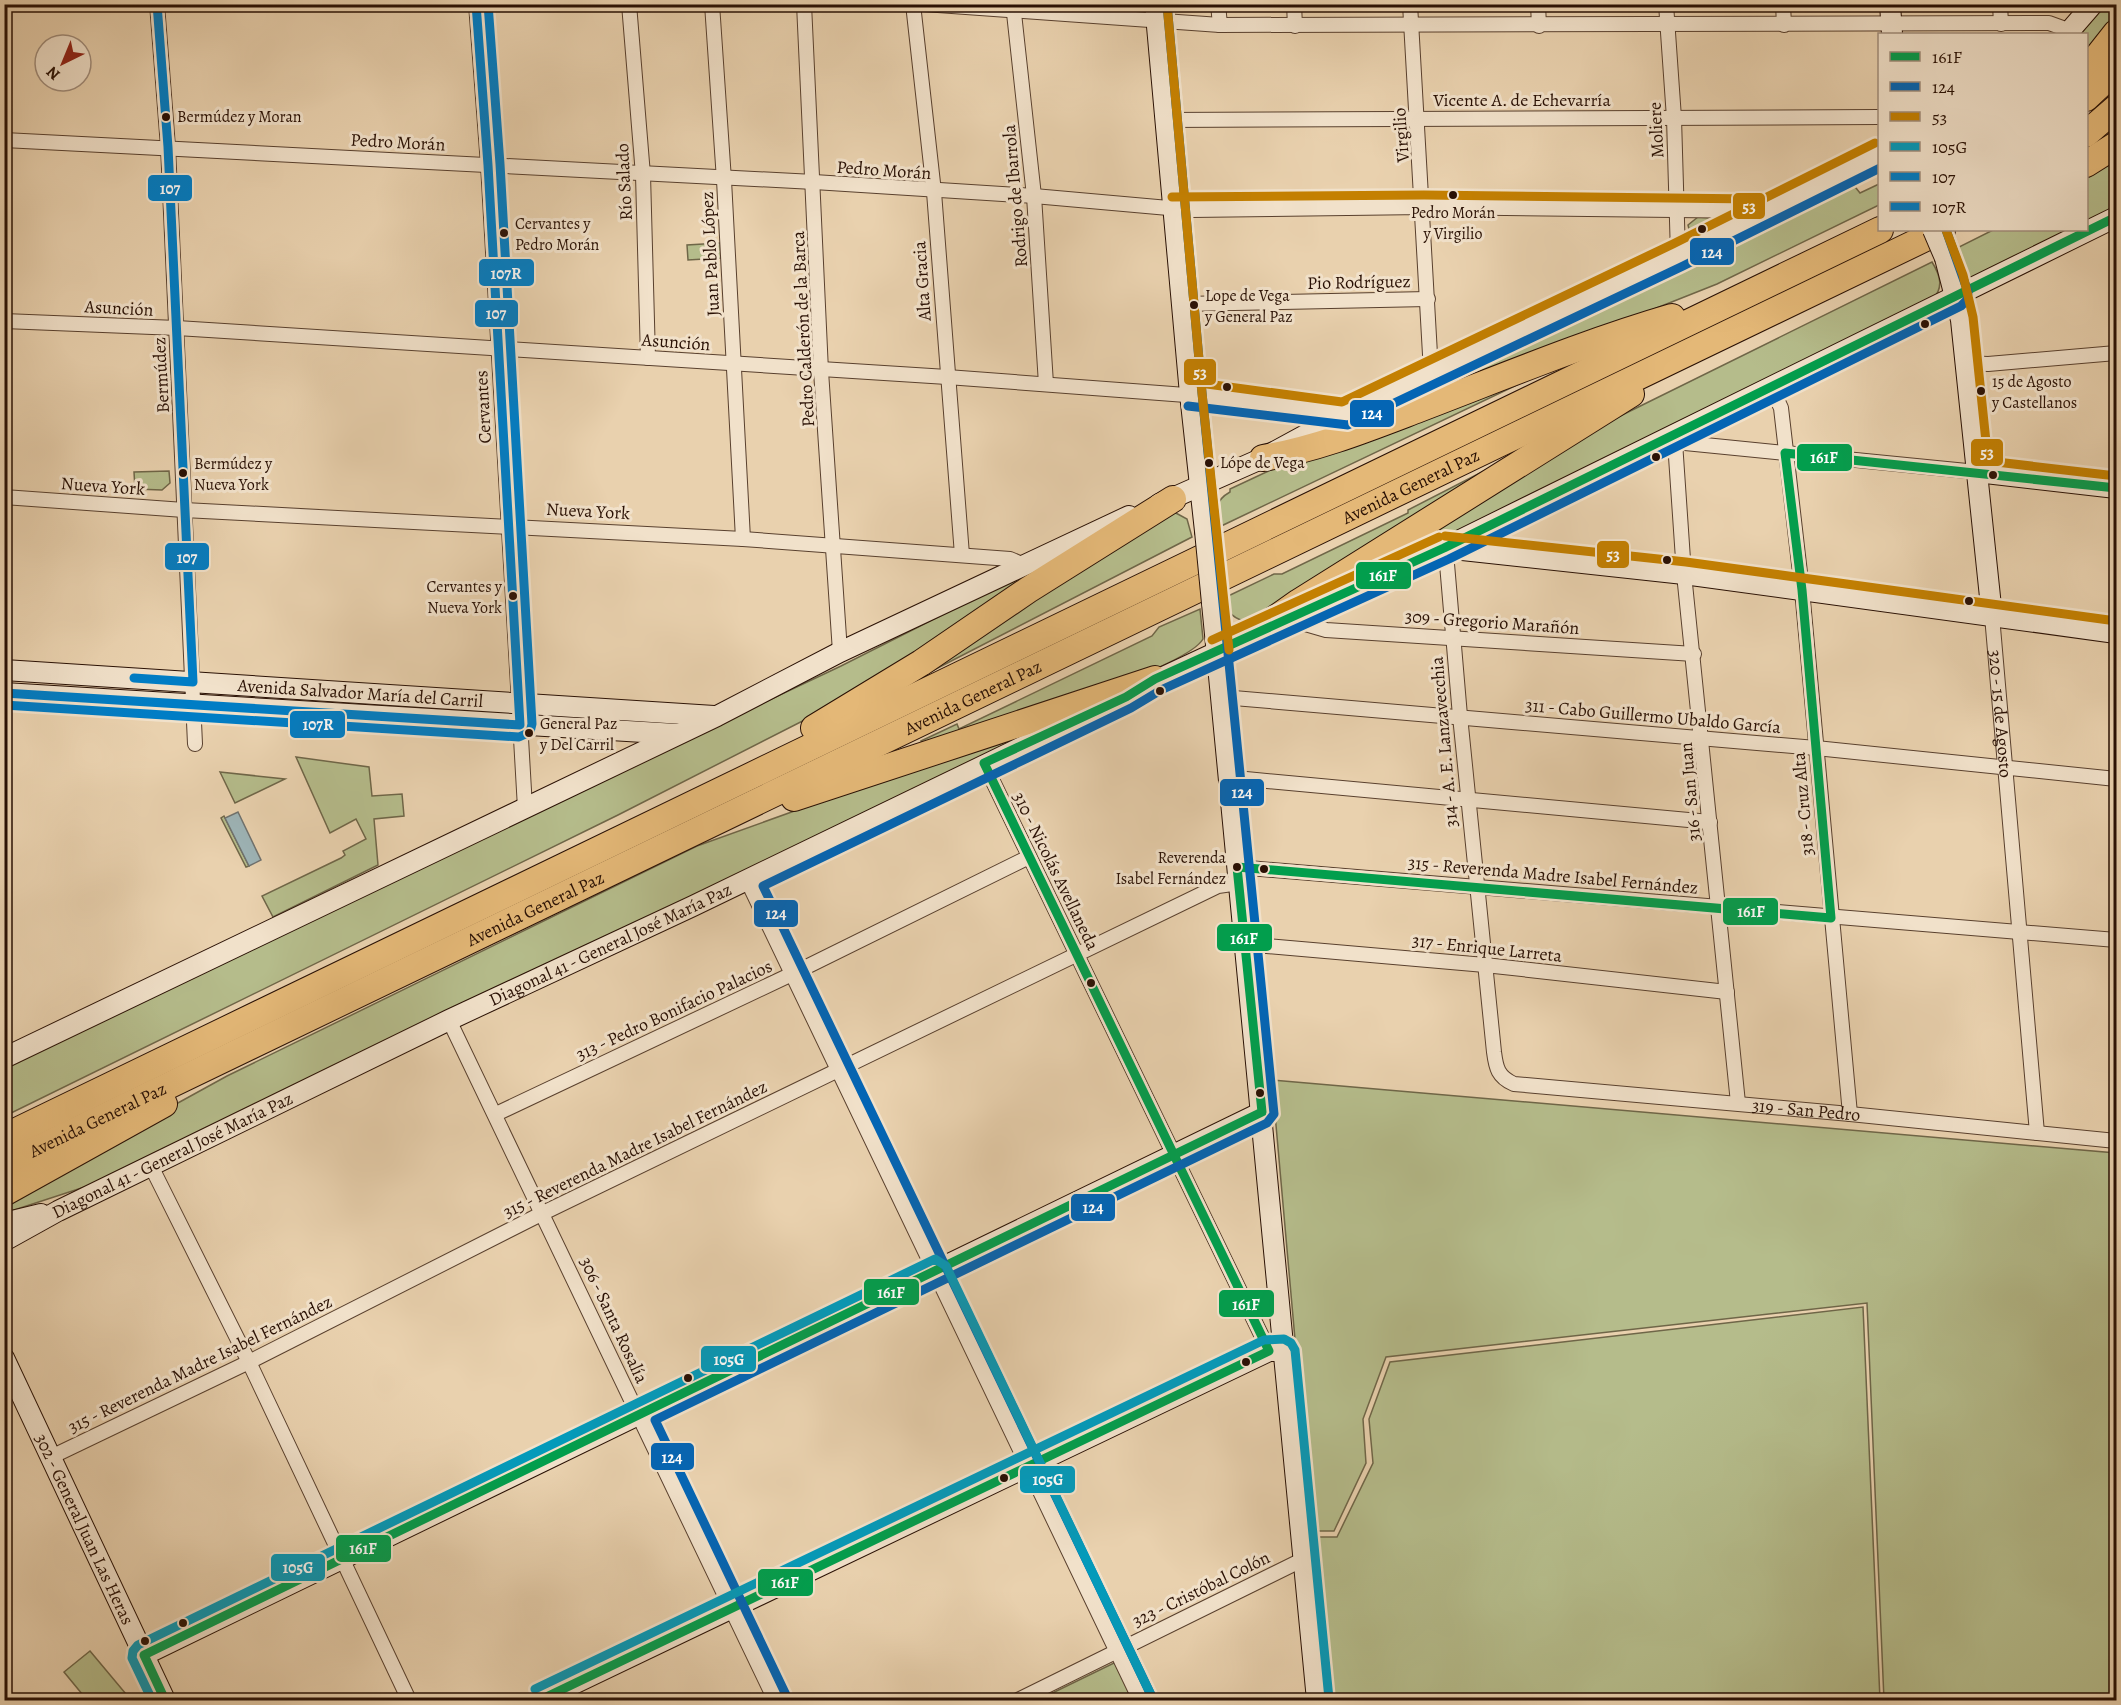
<svg xmlns="http://www.w3.org/2000/svg" width="2121" height="1705" font-family="Alegreya,serif">
	<rect width="100%" height="100%" fill="#e9d1ae"/>
	<filter id="stains"><feTurbulence type="fractalNoise" baseFrequency=".00333" numOctaves="4"/><feColorMatrix values="0 0 0 0 .2 0 0 0 0 .09 0 0 0 0 .02 0 0 0 .5 -.17"/></filter>
	<radialGradient id="worn" r=".72"><stop offset=".6" stop-color="#630" stop-opacity="0"/><stop offset="1" stop-color="#630" stop-opacity=".3"/></radialGradient>
	<g fill="#b5bc8b" stroke="#6f6648" stroke-width="1.5">
		<path d="M2100 5H2116V18L2087 58 2086 34H2075Z"/>
		<path d="M2116 160V206L2087 225V178Z"/>
		<path d="M1852 183 1860 193 1879 184V205L1717 284 1528 359 1360 419 1364 414 1603 296Z"/>
		<path d="M1698 217 1713 218 1718 225 1691 237 1688 225Z"/>
		<path d="M1993 230H2079L1970 285 1953 250Z"/>
		<path d="M720 243 721 258 688 260 687 245Z"/>
		<path d="M1932 262C1940 275 1944 287 1933 299L1441 549 1333 587 1612 420Z"/>
		<path d="M1540 374 1217 528C1215 511 1214 501 1230 492V489L1288 462Z"/>
		<path d="M1517 454 1250 622C1234 620 1227 613 1224 598L1274 574H1282L1408 513V510Z"/>
		<path d="M169 471 170 483 162 490 135 489 134 472Z"/>
		<path d="M1174 512 1187 519 1192 537 926 674 1143 523Z"/>
		<path d="M1073 549 832 706 618 815 5 1116V1070L21 1059 321 912 841 666Z"/>
		<path d="M1200 609 1203 639C1184 672 970 732 923 746L921 741 957 724 959 729 1152 636 1159 627Z"/>
		<path d="M1020 730 1023 736 106 1180 5 1213V1198L227 1076 697 846Z"/>
		<path d="M296 757 369 767 372 796 402 794 404 816 374 819 378 865 273 917 262 896 341 858 345 855 343 851 366 839 356 819 330 833Z"/>
		<path d="M220 772 285 779 235 803Z"/>
		<path d="M224 816 249 866 246 867 221 818Z"/>
		<path d="M1272 1080 2116 1153V1700H1884L1867 1303 1386 1357 1363 1419 1366 1463 1334 1531H1312Z"/>
		<path d="M1863 1307 1880 1700H1332L1314 1537H1337L1373 1463 1369 1419 1390 1362Z"/>
		<path d="M90 1651 131 1700H87L64 1672Z"/>
		<path d="M1116 1662 1135 1700H1041L1040 1699Z"/>
	</g>
	<path fill="#9db4b7" stroke="#6f726f" stroke-width="1.5" d="M238 812 261 860 249 866 225 818Z"/>
	<g fill="none" stroke-linecap="round" stroke-linejoin="round">
		<defs>
			<g id="street">
				<path d="M157 4 168 147 195 744"/>
				<path d="M476 4 488 165 525 808"/>
				<path d="M629 4 643 175 648 358"/>
				<path d="M712 4 724 180 743 539"/>
				<path d="M804 4 821 371 840 652"/>
				<path d="M913 4 934 192 962 555"/>
				<path d="M924 4 1220 25 2049 23 2071 31"/>
				<path d="M1013 4 1034 196 1046 384"/>
				<path d="M1218 4 1220 25"/>
				<path d="M1294 4 1295 26"/>
				<path d="M1410 4 1431 372"/>
				<path d="M1538 4 1539 26"/>
				<path d="M1666 4 1674 118 1678 255"/>
				<path d="M1783 4 1784 25"/>
				<path d="M2000 4 2001 24"/>
				<path d="M1165 120 1880 117"/>
				<path d="M4 140 814 182 1034 196 1191 210 1424 207 1761 211"/>
				<path d="M1183 304 1428 299"/>
				<path d="M4 321 177 328 947 377 1226 398 1344 414"/>
				<path d="M1965 363 1988 364 2116 353"/>
				<path d="M1771 386 1781 408 1802 590 1850 1114"/>
				<path d="M1671 437 1675 442 1977 472"/>
				<path d="M1675 442 1684 574 1738 1103"/>
				<path d="M4 497 184 510 743 539 1010 559 1024 565"/>
				<path id="s1" d="M1444 548 1447 564 1460 716 1494 1052C1496 1068 1498 1077 1514 1084L1850 1114 2116 1141"/>
				<path id="s2" d="M1992 616 2037 1133"/>
				<path d="M1288 619 1326 630 1694 654"/>
				<path d="M1222 697 1816 748 2116 779"/>
				<path d="M984 763 1269 1351"/>
				<path d="M1229 780 1246 779 1710 822"/>
				<path d="M1237 867 2116 940"/>
				<path d="M747 880 1140 1700"/>
				<path d="M1245 939 1255 945 1485 965 1727 992"/>
				<path d="M449 1020 775 1700"/>
				<path d="M496 1114 792 974 1029 857"/>
				<path d="M151 1166 249 1362 409 1700"/>
				<path d="M51 1457 249 1362 543 1213 1218 886 1239 883"/>
				<path d="M1018 1700 1304 1559"/>
			</g>
			<g id="secondary">
				<path d="M1155 4 1190 394 1205 531"/>
				<path d="M1890 4 1892 34"/>
				<path d="M2067 34 2093 4"/>
				<path d="M1945 258 1961 320 1992 616"/>
				<path d="M1977 472 2116 488"/>
				<path d="M1159 504 1263 458 1344 414 1678 255 1880 154"/>
				<path d="M1444 548 1684 574 2116 633"/>
				<path d="M1212 603 1317 1700"/>
				<path d="M1291 618 1444 548 2116 217"/>
				<path id="s3" d="M4 670 714 716"/>
				<path d="M1144 686 1264 630"/>
				<path d="M4 693 676 734"/>
				<path d="M4 1058 717 716 840 652 1129 516"/>
				<path d="M4 1223 41 1214"/>
				<path id="s4" d="M4 1241 58 1211 449 1020 693 906 1113 703"/>
				<path id="s5" d="M4 1358 165 1700"/>
				<path d="M144 1655 1262 1112"/>
				<path d="M540 1700 1269 1351H1283"/>
			</g>
			<g id="highway">
				<path d="M2086 71 2116 33"/>
				<path d="M2086 98 2116 70"/>
				<path d="M2086 134 2116 108"/>
				<path d="M2086 164 2116 145"/>
				<path d="M1263 458C1317 449 1369 428 1419 409 1503 377 1586 342 1672 317"/>
				<path d="M1252 635 1299 602 1631 394"/>
				<path d="M814 728 921 663 1028 590 1173 499"/>
				<path d="M794 798 1155 679"/>
				<path d="M4 1137 1880 230"/>
				<path id="s6" d="M4 1165 1942 230"/>
				<path d="M4 1193 164 1104"/>
			</g>
		</defs>
		<use href="#street" stroke="#59402e" stroke-width="16"/>
		<use href="#secondary" stroke="#291004" stroke-width="22"/>
		<use href="#highway" stroke="#291004" stroke-width="28"/>
		<use href="#street" stroke="#f1e1ca" stroke-width="14"/>
		<use href="#secondary" stroke="#f1e1ca" stroke-width="20"/>
		<use href="#highway" stroke="#e4b877" stroke-width="26"/>
		<defs>
			<g id="secondary-bridge">
				<path d="M1933 230 1945 258"/>
				<path d="M1205 531 1212 603"/>
			</g>
		</defs>
		<use href="#secondary-bridge" stroke="#291004" stroke-width="22" stroke-linecap="butt"/>
		<use href="#secondary-bridge" stroke="#f1e1ca" stroke-width="20"/>
		<defs>
			<g id="bus-1">
				<path d="M165 1700 144 1655 1262 1112 1237 867 1831 918 1802 590 1785 453 2116 488"/>
				<path d="M540 1700 1269 1351 984 763 1126 697 1155 679 1444 548 2116 217"/>
			</g>
			<g id="bus-2">
				<path d="M1188 406 1348 425 1683 266 1880 168"/>
				<path d="M786 1695 655 1420 1267 1123 1274 1114 1202 393 1167 4"/>
				<path d="M1151 1695 763 886 1131 708 1161 690 1449 559 1961 306 1967 300 1968 292 1946 230"/>
			</g>
			<g id="bus-3">
				<path d="M1167 4 1202 393 1229 650"/>
				<path d="M1172 197 1424 195 1754 199"/>
				<path d="M1946 230 1963 275 1973 317 1988 461 2116 476"/>
				<path d="M1192 382 1342 402 1673 244 1875 143"/>
				<path d="M1445 536 1686 562 2116 621"/>
				<path d="M1212 640 1439 537"/>
			</g>
			<g id="bus-4">
				<path d="M535 1689 1264 1340 1284 1339 1291 1343 1295 1350 1329 1699"/>
				<path d="M152 1700 132 1658 133 1651 138 1645 935 1259 946 1266 1151 1695"/>
			</g>
			<g id="bus-5">
				<path d="M134 678 193 682 168 147 157 4"/>
				<path d="M4 693 520 725 488 165 476 4"/>
			</g>
			<path id="bus-6" d="M4 705 519 737 530 732 532 724 500 164 488 4"/>
		</defs>
		<use href="#bus-1" stroke="#f1e1ca" stroke-width="14"/>
		<use href="#bus-2" stroke="#f1e1ca" stroke-width="14"/>
		<use href="#bus-3" stroke="#f1e1ca" stroke-width="14"/>
		<use href="#bus-4" stroke="#f1e1ca" stroke-width="14"/>
		<use href="#bus-5" stroke="#f1e1ca" stroke-width="14"/>
		<use href="#bus-6" stroke="#f1e1ca" stroke-width="14"/>
		<use href="#bus-1" stroke="#029e4d" stroke-width="9"/>
		<use href="#bus-2" stroke="#0465b4" stroke-width="9"/>
		<use href="#bus-3" stroke="#c48001" stroke-width="9"/>
		<use href="#bus-4" stroke="#049aba" stroke-width="9"/>
		<use href="#bus-5" stroke="#007dc5" stroke-width="9"/>
		<use href="#bus-6" stroke="#007dc5" stroke-width="9"/>
	</g>
	<g fill="#291004" stroke="#f1e1ca" stroke-width="2">
		<circle cx="166" cy="117" r="5"/>
		<circle cx="1453" cy="195" r="5"/>
		<circle cx="1702" cy="229" r="5"/>
		<circle cx="504" cy="233" r="5"/>
		<circle cx="1194" cy="305" r="5"/>
		<circle cx="1925" cy="324" r="5"/>
		<circle cx="1227" cy="387" r="5"/>
		<circle cx="1981" cy="391" r="5"/>
		<circle cx="1656" cy="457" r="5"/>
		<circle cx="1209" cy="463" r="5"/>
		<circle cx="183" cy="473" r="5"/>
		<circle cx="1993" cy="475" r="5"/>
		<circle cx="1667" cy="560" r="5"/>
		<circle cx="513" cy="596" r="5"/>
		<circle cx="1969" cy="601" r="5"/>
		<circle cx="1160" cy="691" r="5"/>
		<circle cx="529" cy="733" r="5"/>
		<circle cx="1237" cy="867" r="5"/>
		<circle cx="1264" cy="869" r="5"/>
		<circle cx="1091" cy="983" r="5"/>
		<circle cx="1260" cy="1093" r="5"/>
		<circle cx="1246" cy="1362" r="5"/>
		<circle cx="688" cy="1378" r="5"/>
		<circle cx="1004" cy="1478" r="5"/>
		<circle cx="183" cy="1623" r="5"/>
		<circle cx="145" cy="1641" r="5"/>
	</g>
	<g text-anchor="middle" dominant-baseline="central" stroke-width="6" stroke-linejoin="round" paint-order="stroke">
		<g font-size="16" fill="#291004" stroke="#f1e1ca" text-anchor="start">
			<text x="177" y="117">Bermúdez y Moran</text>
			<text x="1453" y="213" text-anchor="middle">Pedro Morán<tspan x="1453" dy="21">y Virgilio</tspan></text>
			<text x="515" y="224">Cervantes y<tspan x="515" dy="21">Pedro Morán</tspan></text>
			<text x="1205" y="296">Lope de Vega<tspan x="1205" dy="21">y General Paz</tspan></text>
			<text x="1992" y="382">15 de Agosto<tspan x="1992" dy="21">y Castellanos</tspan></text>
			<text x="1220" y="463">Lópe de Vega</text>
			<text x="194" y="464">Bermúdez y<tspan x="194" dy="21">Nueva York</tspan></text>
			<text x="502" y="587" text-anchor="end">Cervantes y<tspan x="502" dy="21">Nueva York</tspan></text>
			<text x="540" y="724">General Paz<tspan x="540" dy="21">y Del Carril</tspan></text>
			<text x="1226" y="858" text-anchor="end">Reverenda<tspan x="1226" dy="21">Isabel Fernández</tspan></text>
		</g>
		<g font-size="18" fill="#291004" stroke="#f1e1ca">
			<text x="1522" y="100">Vicente A. de Echevarría</text>
			<text transform="translate(1656 130) rotate(-93)">Moliere</text>
			<text transform="translate(1401 135) rotate(-94)">Virgilio</text>
			<text transform="translate(398 142) rotate(3)">Pedro Morán</text>
			<text transform="translate(884 170) rotate(4)">Pedro Morán</text>
			<text transform="translate(624 182) rotate(-93)">Río Salado</text>
			<text transform="translate(1015 196) rotate(-95)">Rodrigo de Ibarrola</text>
			<text transform="translate(710 254) rotate(-93)">Juan Pablo López</text>
			<text transform="translate(922 281) rotate(-94)">Alta Gracia</text>
			<text transform="translate(1359 282) rotate(-1)">Pio Rodríguez</text>
			<text transform="translate(119 308) rotate(3)">Asunción</text>
			<text transform="translate(803 329) rotate(-93)">Pedro Calderón de la Barca</text>
			<text transform="translate(676 342) rotate(4)">Asunción</text>
			<text transform="translate(161 375) rotate(-93)">Bermúdez</text>
			<text transform="translate(483 407) rotate(-93)">Cervantes</text>
			<text transform="translate(103 486) rotate(4)">Nueva York</text>
			<text stroke="none"><textPath href="#s6" startOffset="1562">Avenida General Paz</textPath></text>
			<text transform="translate(588 511) rotate(3)">Nueva York</text>
			<text transform="translate(1492 622) rotate(4)">309 - Gregorio Marañón</text>
			<text stroke="none"><textPath href="#s3" startOffset="357">Avenida Salvador María del Carril</textPath></text>
			<text stroke="none"><textPath href="#s6" startOffset="1076">Avenida General Paz</textPath></text>
			<text stroke="none"><textPath href="#s2" startOffset="98">320 - 15 de Agosto</textPath></text>
			<text transform="translate(1653 716) rotate(5)">311 - Cabo Guillermo Ubaldo García</text>
			<text transform="translate(1444 742) rotate(-95)">314 - A. E. Lanzavecchia</text>
			<text transform="translate(1690 792) rotate(-95)">316 - San Juan</text>
			<text transform="translate(1803 804) rotate(-95)">318 - Cruz Alta</text>
			<text transform="translate(1056 871) rotate(64)">310 - Nicolás Avellaneda</text>
			<text transform="translate(1553 875) rotate(5)">315 - Reverenda Madre Isabel Fernández</text>
			<text stroke="none"><textPath href="#s6" startOffset="590">Avenida General Paz</textPath></text>
			<text stroke="none"><textPath href="#s4" startOffset="675">Diagonal 41 - General José María Paz</textPath></text>
			<text transform="translate(1487 948) rotate(6)">317 - Enrique Larreta</text>
			<text transform="translate(674 1010) rotate(-25)">313 - Pedro Bonifacio Palacios</text>
			<text stroke="none"><textPath href="#s1" startOffset="840">319 - San Pedro</textPath></text>
			<text stroke="none"><textPath href="#s6" startOffset="104">Avenida General Paz</textPath></text>
			<text transform="translate(635 1149) rotate(-26)">315 - Reverenda Madre Isabel Fernández</text>
			<text stroke="none"><textPath href="#s4" startOffset="189">Diagonal 41 - General José María Paz</textPath></text>
			<text transform="translate(614 1320) rotate(65)">306 - Santa Rosalía</text>
			<text transform="translate(200 1364) rotate(-26)">315 - Reverenda Madre Isabel Fernández</text>
			<text stroke="none"><textPath href="#s5" startOffset="189">302 - General Juan Las Heras</textPath></text>
			<text transform="translate(1201 1589) rotate(-26)">323 - Cristóbal Colón</text>
		</g>
	</g>
	<g stroke="#f1e1ca" stroke-width="2">
		<rect x="147" y="174" width="46" height="28" rx="6" fill="#007dc5"/>
		<rect x="1732" y="192" width="34" height="28" rx="6" fill="#c48001"/>
		<rect x="1689" y="237" width="46" height="29" rx="6" fill="#0465b4"/>
		<rect x="478" y="258" width="57" height="29" rx="6" fill="#007dc5"/>
		<rect x="474" y="299" width="45" height="29" rx="6" fill="#007dc5"/>
		<rect x="1183" y="358" width="34" height="28" rx="6" fill="#c48001"/>
		<rect x="1349" y="399" width="46" height="29" rx="6" fill="#0465b4"/>
		<rect x="1970" y="438" width="34" height="29" rx="6" fill="#c48001"/>
		<rect x="1796" y="443" width="57" height="29" rx="6" fill="#029e4d"/>
		<rect x="1596" y="540" width="34" height="29" rx="6" fill="#c48001"/>
		<rect x="164" y="542" width="46" height="29" rx="6" fill="#007dc5"/>
		<rect x="1355" y="561" width="57" height="29" rx="6" fill="#029e4d"/>
		<rect x="289" y="710" width="57" height="29" rx="6" fill="#007dc5"/>
		<rect x="1219" y="778" width="46" height="29" rx="6" fill="#0465b4"/>
		<rect x="1722" y="897" width="57" height="29" rx="6" fill="#029e4d"/>
		<rect x="753" y="899" width="46" height="29" rx="6" fill="#0465b4"/>
		<rect x="1216" y="923" width="57" height="29" rx="6" fill="#029e4d"/>
		<rect x="1070" y="1193" width="46" height="29" rx="6" fill="#0465b4"/>
		<rect x="863" y="1278" width="57" height="28" rx="6" fill="#029e4d"/>
		<rect x="1218" y="1289" width="57" height="29" rx="6" fill="#029e4d"/>
		<rect x="700" y="1345" width="57" height="28" rx="6" fill="#049aba"/>
		<rect x="650" y="1442" width="45" height="29" rx="6" fill="#0465b4"/>
		<rect x="1019" y="1465" width="57" height="29" rx="6" fill="#049aba"/>
		<rect x="335" y="1534" width="57" height="29" rx="6" fill="#029e4d"/>
		<rect x="270" y="1553" width="56" height="29" rx="6" fill="#049aba"/>
		<rect x="757" y="1568" width="57" height="29" rx="6" fill="#029e4d"/>
	</g>
	<g font-size="16" text-anchor="middle" font-weight="bold" fill="#fff">
		<text x="170" y="194">107</text>
		<text x="1749" y="212">53</text>
		<text x="1712" y="258">124</text>
		<text x="506" y="279">107R</text>
		<text x="496" y="319">107</text>
		<text x="1200" y="378">53</text>
		<text x="1372" y="419">124</text>
		<text x="1987" y="458">53</text>
		<text x="1824" y="463">161F</text>
		<text x="1613" y="560">53</text>
		<text x="187" y="563">107</text>
		<text x="1383" y="581">161F</text>
		<text x="318" y="730">107R</text>
		<text x="1242" y="798">124</text>
		<text x="1751" y="917">161F</text>
		<text x="776" y="919">124</text>
		<text x="1244" y="944">161F</text>
		<text x="1093" y="1213">124</text>
		<text x="891" y="1298">161F</text>
		<text x="1246" y="1310">161F</text>
		<text x="729" y="1365">105G</text>
		<text x="672" y="1463">124</text>
		<text x="1048" y="1485">105G</text>
		<text x="363" y="1554">161F</text>
		<text x="298" y="1573">105G</text>
		<text x="785" y="1588">161F</text>
	</g>
	<rect width="2121" height="1705" fill="none" stroke="#e9d1ae" stroke-width="24"/>
	<rect x="6" y="6" width="2109" height="1693" fill="none" stroke="#291004" stroke-width="3"/>
	<rect x="12" y="12" width="2097" height="1681" fill="none" stroke="#291004" stroke-width="1.5"/>
	<rect x="1878" y="33" width="210" height="198" fill="#f1e1ca" stroke="#a18d7b" stroke-width="1.5"/>
	<rect x="1890" y="52" width="30" height="9" fill="#029e4d" stroke="#a18d7b" stroke-width="1.5"/>
	<text x="1932" y="63" font-size="18" fill="#291004">161F</text>
	<rect x="1890" y="82" width="30" height="9" fill="#0465b4" stroke="#a18d7b" stroke-width="1.5"/>
	<text x="1932" y="93" font-size="18" fill="#291004">124</text>
	<rect x="1890" y="112" width="30" height="9" fill="#c48001" stroke="#a18d7b" stroke-width="1.5"/>
	<text x="1932" y="123" font-size="18" fill="#291004">53</text>
	<rect x="1890" y="142" width="30" height="9" fill="#049aba" stroke="#a18d7b" stroke-width="1.5"/>
	<text x="1932" y="153" font-size="18" fill="#291004">105G</text>
	<rect x="1890" y="172" width="30" height="9" fill="#007dc5" stroke="#a18d7b" stroke-width="1.5"/>
	<text x="1932" y="183" font-size="18" fill="#291004">107</text>
	<rect x="1890" y="202" width="30" height="9" fill="#007dc5" stroke="#a18d7b" stroke-width="1.5"/>
	<text x="1932" y="213" font-size="18" fill="#291004">107R</text>
	<g transform="translate(63 63) rotate(223)"><circle r="28" fill="#f1e1ca" stroke="#a18d7b" stroke-width="1.5"/>
	<path d="M0-4.5L10 22L0 15L-10 22Z" fill="#8f2418"/>
	<text y="-9" font-size="16" font-weight="bold" text-anchor="middle" fill="#291004">N</text>
	</g>
	<rect width="100%" height="100%" filter="url(#stains)"/>
	<rect width="100%" height="100%" fill="url(#worn)"/>
</svg>
